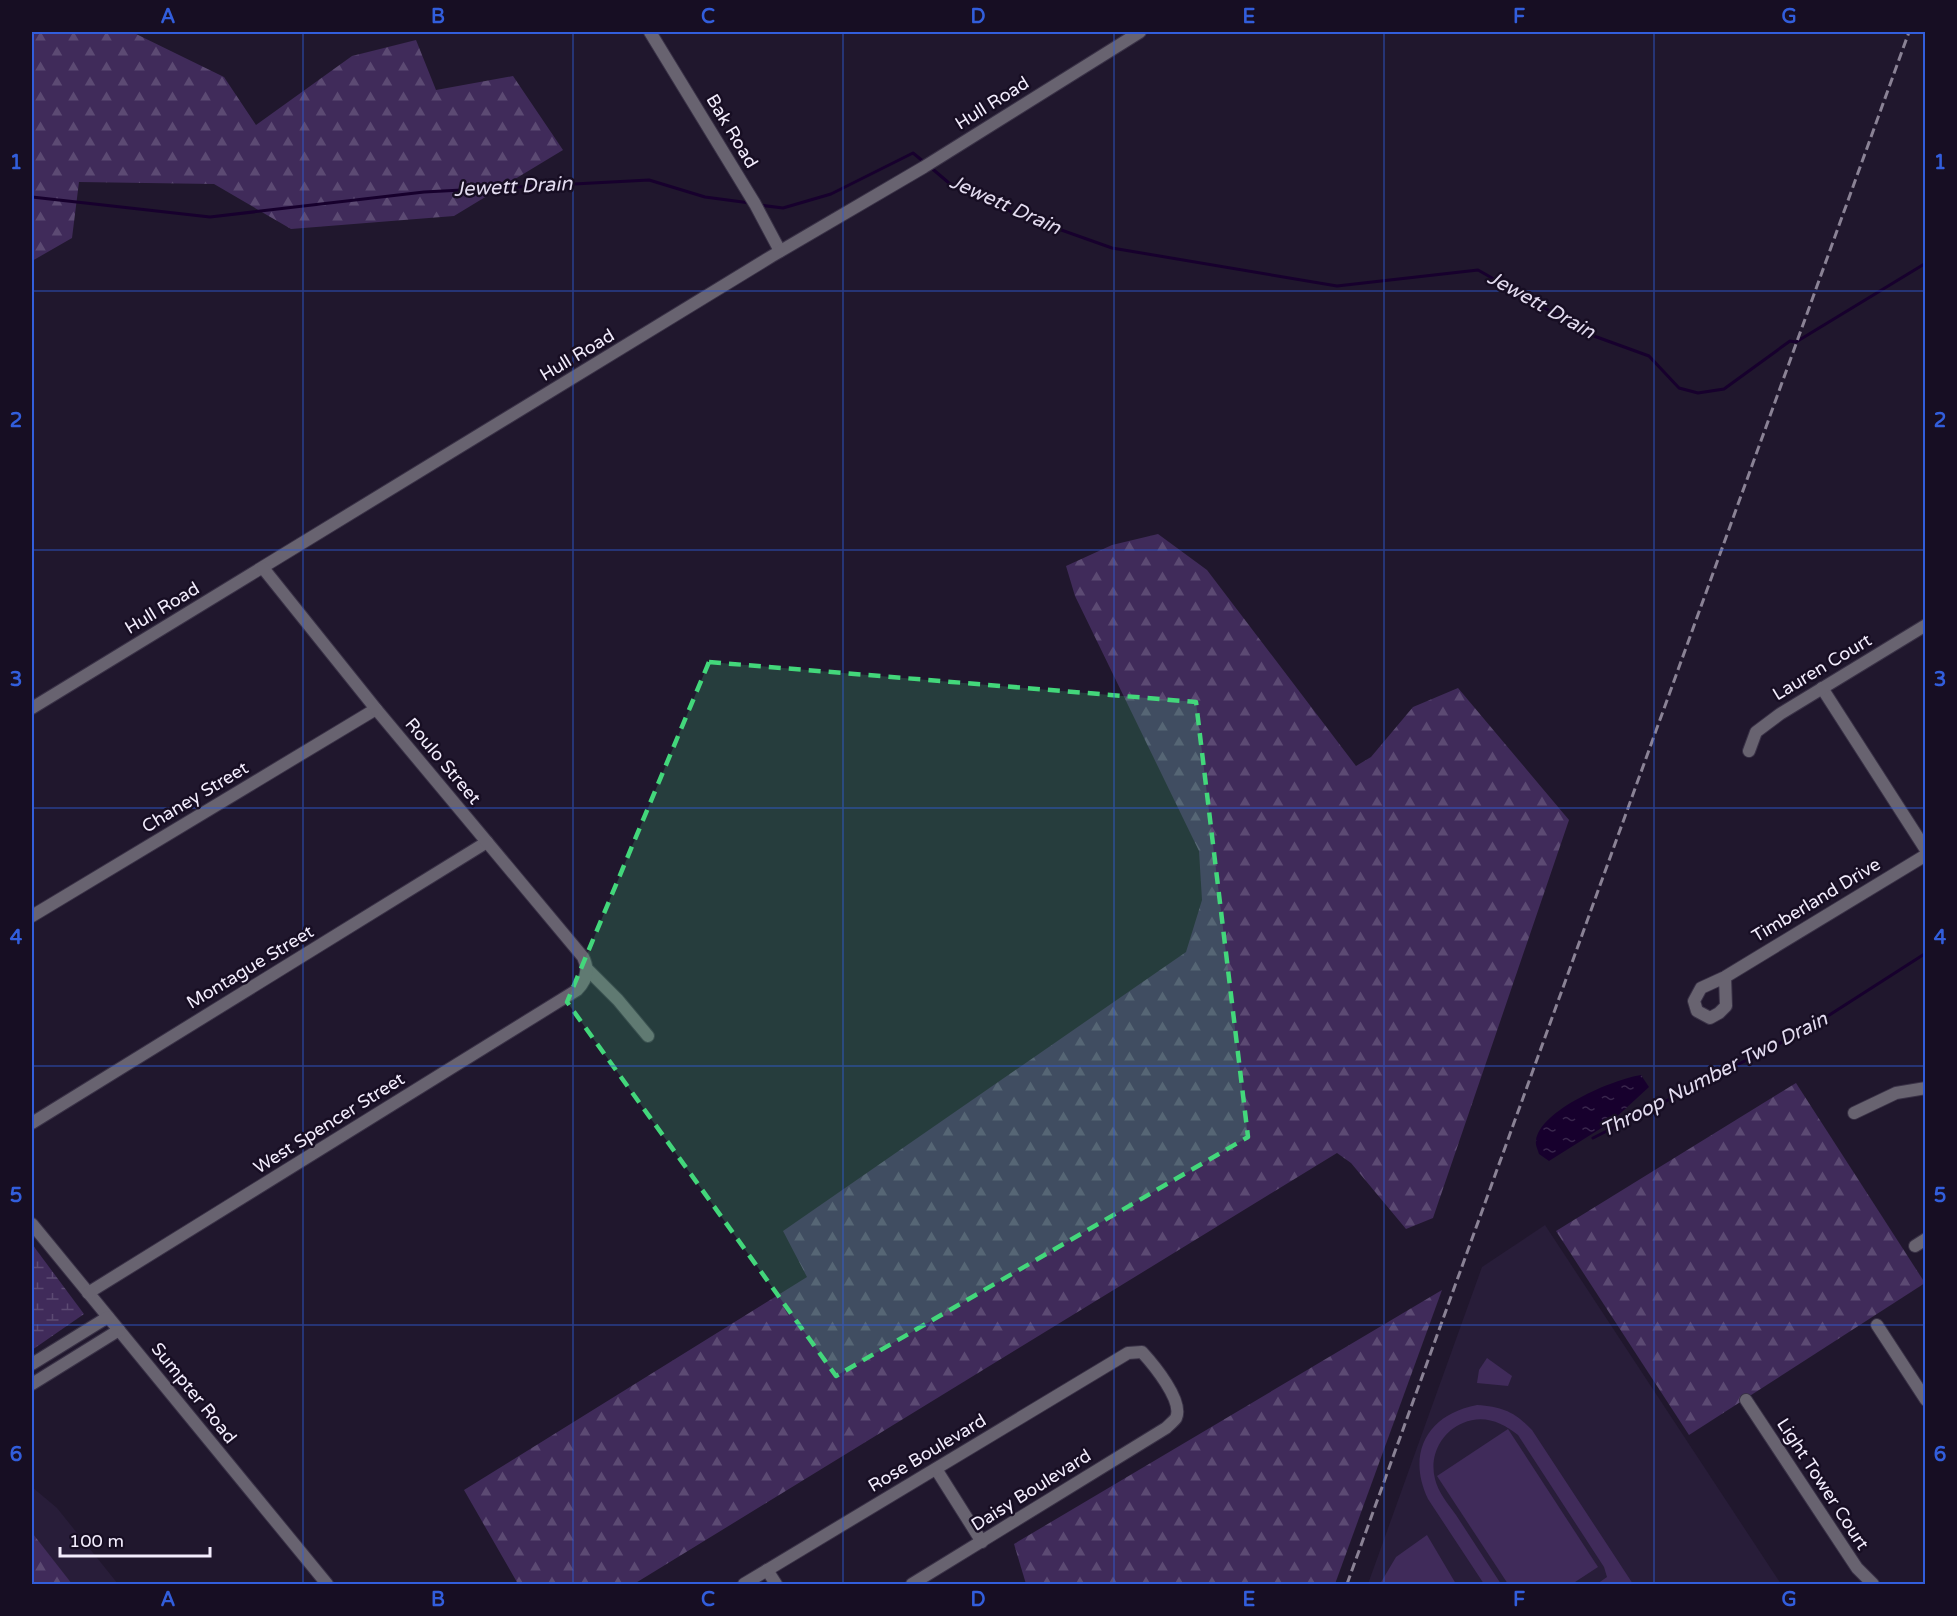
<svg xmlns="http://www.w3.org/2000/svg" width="1957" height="1616" font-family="'Varela Round',sans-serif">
	<defs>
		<pattern id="forest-firs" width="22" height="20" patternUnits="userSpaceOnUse" patternTransform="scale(1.5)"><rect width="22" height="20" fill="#402b5a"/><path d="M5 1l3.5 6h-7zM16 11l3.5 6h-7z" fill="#5c4a73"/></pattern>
		<pattern id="wetland-marsh" width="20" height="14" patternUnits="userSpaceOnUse" patternTransform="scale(1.5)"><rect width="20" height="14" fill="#402b5a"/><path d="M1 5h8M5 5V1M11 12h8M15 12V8" fill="none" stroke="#5c4a73"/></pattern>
		<pattern id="water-ripples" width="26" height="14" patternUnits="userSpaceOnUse" patternTransform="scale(1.5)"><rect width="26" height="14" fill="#17002d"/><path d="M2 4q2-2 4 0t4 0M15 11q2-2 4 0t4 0" fill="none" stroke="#39264c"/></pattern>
	</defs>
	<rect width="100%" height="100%" fill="#20172d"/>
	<g fill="#281d39">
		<path d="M1545 1225 1781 1584H1368L1482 1267Z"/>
		<path d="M32 1487 57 1508 118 1584H32Z"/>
	</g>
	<g fill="url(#forest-firs)">
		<path d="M32 32H132L224 77 256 125 352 56 416 40 436 90 513 76 563 150 454 216 291 229 214 184 79 182 72 238 32 261Z"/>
		<path d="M1158 534 1207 570 1356 766 1371 757 1413 707 1458 688 1569 820 1433 1218 1406 1229 1351 1163 1337 1153 634 1584H518L464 1490 807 1277 783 1231 1186 952 1202 900 1199 851 1075 596 1066 566 1112 545Z"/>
		<path d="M1796 1083 1925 1283 1689 1435 1556 1231Z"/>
		<path d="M1442 1290 1335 1584H1026L1014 1544Z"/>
		<path d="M32 1533 33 1534 72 1584H32Z"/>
	</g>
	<path fill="url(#wetland-marsh)" d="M32 1244 84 1314 32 1350Z"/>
	<g fill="#402b5a">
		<path d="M1487 1358 1512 1376 1508 1386 1477 1383 1479 1370Z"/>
		<path d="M1477 1405C1503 1407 1515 1412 1532 1430L1633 1584H1597L1607 1577 1604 1567 1518 1435C1502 1422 1483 1414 1463 1423 1441 1432 1429 1456 1435 1479 1438 1492 1448 1504 1456 1515 1471 1538 1486 1561 1501 1584H1484L1428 1499C1406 1453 1428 1414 1477 1405Z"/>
		<path d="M1508 1429 1598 1567 1572 1584H1508L1437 1476Z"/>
		<path d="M1427 1535 1456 1584H1380L1396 1557Z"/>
	</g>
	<path fill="url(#water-ripples)" d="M1641 1075 1649 1087 1611 1122 1549 1161 1539 1154C1538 1150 1535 1145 1536 1141 1539 1110 1614 1079 1641 1075Z"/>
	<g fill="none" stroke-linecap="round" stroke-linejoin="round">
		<g stroke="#17002d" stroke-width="3">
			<path d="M929 166 949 183 1016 214 1112 248 1337 286 1478 270 1594 336 1649 356 1679 388 1698 393 1724 389 1790 341 1796 342 1926 263"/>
			<path d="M32 197 210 217 424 192 649 180 705 197 750 203"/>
			<path d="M759 205 783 208 831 194 913 153 924 162"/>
			<path d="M1593 1138 1806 1030 1926 953"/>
		</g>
		<defs>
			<g id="minor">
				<path d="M650 32 755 204 780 251"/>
				<path d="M1822 688 1926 850"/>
				<path d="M32 708 772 256 924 167 1140 32"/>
				<path d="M1749 751 1756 732 1780 714 1926 625"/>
				<path d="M32 916 376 709"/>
				<path d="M587 969 618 1000 648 1036"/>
				<path d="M1725 977 1726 1006 1719 1013 1710 1018 1697 1011 1694 1001 1701 988 1725 977 1926 855"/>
				<path d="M1854 1113 1896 1093 1926 1088"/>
				<path d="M32 1123 487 842"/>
				<path d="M32 1224 327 1584"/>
				<path d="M1915 1246 1926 1239"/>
				<path d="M88 1293 577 990C587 980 589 969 583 957L376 709 263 568"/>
				<path d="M1877 1325 1926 1400"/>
				<path d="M32 1364 108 1317"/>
				<path d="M32 1384 119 1330"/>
				<path d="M1746 1400 1857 1568 1873 1584"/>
				<path d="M936 1469 982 1542"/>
				<path d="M767 1570 776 1584"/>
				<path d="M744 1584 1128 1353 1142 1352C1153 1364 1184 1401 1176 1418 1174 1421 1169 1425 1166 1428L912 1584"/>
			</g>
		</defs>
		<use href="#minor" stroke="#393146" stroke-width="14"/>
		<use href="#minor" stroke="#686370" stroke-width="12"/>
		<path stroke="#8a8295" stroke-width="3" stroke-dasharray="9 4.5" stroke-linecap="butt" d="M1347 1584 1909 32"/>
	</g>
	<path fill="#43d77b" fill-opacity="0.2" stroke="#43d77b" stroke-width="4.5" stroke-dasharray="12 8" stroke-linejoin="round" d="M709 662 1196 702 1248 1137 836 1376 567 1002Z"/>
	<path fill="none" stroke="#325edc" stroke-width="1.5" stroke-opacity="0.55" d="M303 32V1584M573 32V1584M843 32V1584M1114 32V1584M1384 32V1584M1654 32V1584M32 291H1926M32 550H1926M32 808H1926M32 1066H1926M32 1325H1926"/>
	<g text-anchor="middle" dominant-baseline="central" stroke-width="5" stroke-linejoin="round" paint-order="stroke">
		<g font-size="18" fill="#f3edfd" stroke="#170e23">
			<text transform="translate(992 103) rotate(-32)">Hull Road</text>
			<text transform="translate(732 131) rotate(59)">Bak Road</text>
			<text transform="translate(577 355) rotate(-31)">Hull Road</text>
			<text transform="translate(162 608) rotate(-31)">Hull Road</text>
			<text transform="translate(1822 667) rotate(-31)">Lauren Court</text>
			<text transform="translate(443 761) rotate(50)">Roulo Street</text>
			<text transform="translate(195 797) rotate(-31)">Chaney Street</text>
			<text transform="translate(1816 900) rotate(-31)">Timberland Drive</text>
			<text transform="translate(250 967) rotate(-31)">Montague Street</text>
			<text transform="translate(329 1123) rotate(-32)">West Spencer Street</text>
			<text transform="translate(194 1393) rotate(51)">Sumpter Road</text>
			<text transform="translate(927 1453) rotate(-31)">Rose Boulevard</text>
			<text transform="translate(1823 1484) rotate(57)">Light Tower Court</text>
			<text transform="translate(1031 1490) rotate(-32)">Daisy Boulevard</text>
		</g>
		<g font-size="20" font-style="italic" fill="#e3dcf0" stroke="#170e23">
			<text transform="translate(513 187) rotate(-3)">Jewett Drain</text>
			<text transform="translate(1005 205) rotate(24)">Jewett Drain</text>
			<text transform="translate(1541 305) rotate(29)">Jewett Drain</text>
			<text transform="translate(1714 1075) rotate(-27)">Throop Number Two Drain</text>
		</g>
	</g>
	<rect width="1957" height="1616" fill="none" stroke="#170e23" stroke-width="66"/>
	<path d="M60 1547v9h150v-9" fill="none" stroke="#f3edfd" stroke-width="3"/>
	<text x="69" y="1547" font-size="18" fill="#f3edfd" stroke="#170e23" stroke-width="4.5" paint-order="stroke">100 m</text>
	<rect x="33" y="33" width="1891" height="1550" fill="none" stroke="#325edc" stroke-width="2"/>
	<g font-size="20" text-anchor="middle" font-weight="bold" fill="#325edc">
		<text x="168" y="23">A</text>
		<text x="438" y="23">B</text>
		<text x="708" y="23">C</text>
		<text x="978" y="23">D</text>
		<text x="1249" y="23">E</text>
		<text x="1519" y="23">F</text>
		<text x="1789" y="23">G</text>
		<text x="16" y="169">1</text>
		<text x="1940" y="169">1</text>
		<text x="16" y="427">2</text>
		<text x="1940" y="427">2</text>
		<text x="16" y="686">3</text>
		<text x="1940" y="686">3</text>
		<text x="16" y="944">4</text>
		<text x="1940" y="944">4</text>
		<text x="16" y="1202">5</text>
		<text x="1940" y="1202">5</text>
		<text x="16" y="1461">6</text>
		<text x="1940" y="1461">6</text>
		<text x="168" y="1606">A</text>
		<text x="438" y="1606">B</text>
		<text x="708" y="1606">C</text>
		<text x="978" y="1606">D</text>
		<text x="1249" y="1606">E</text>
		<text x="1519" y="1606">F</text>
		<text x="1789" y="1606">G</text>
	</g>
</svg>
